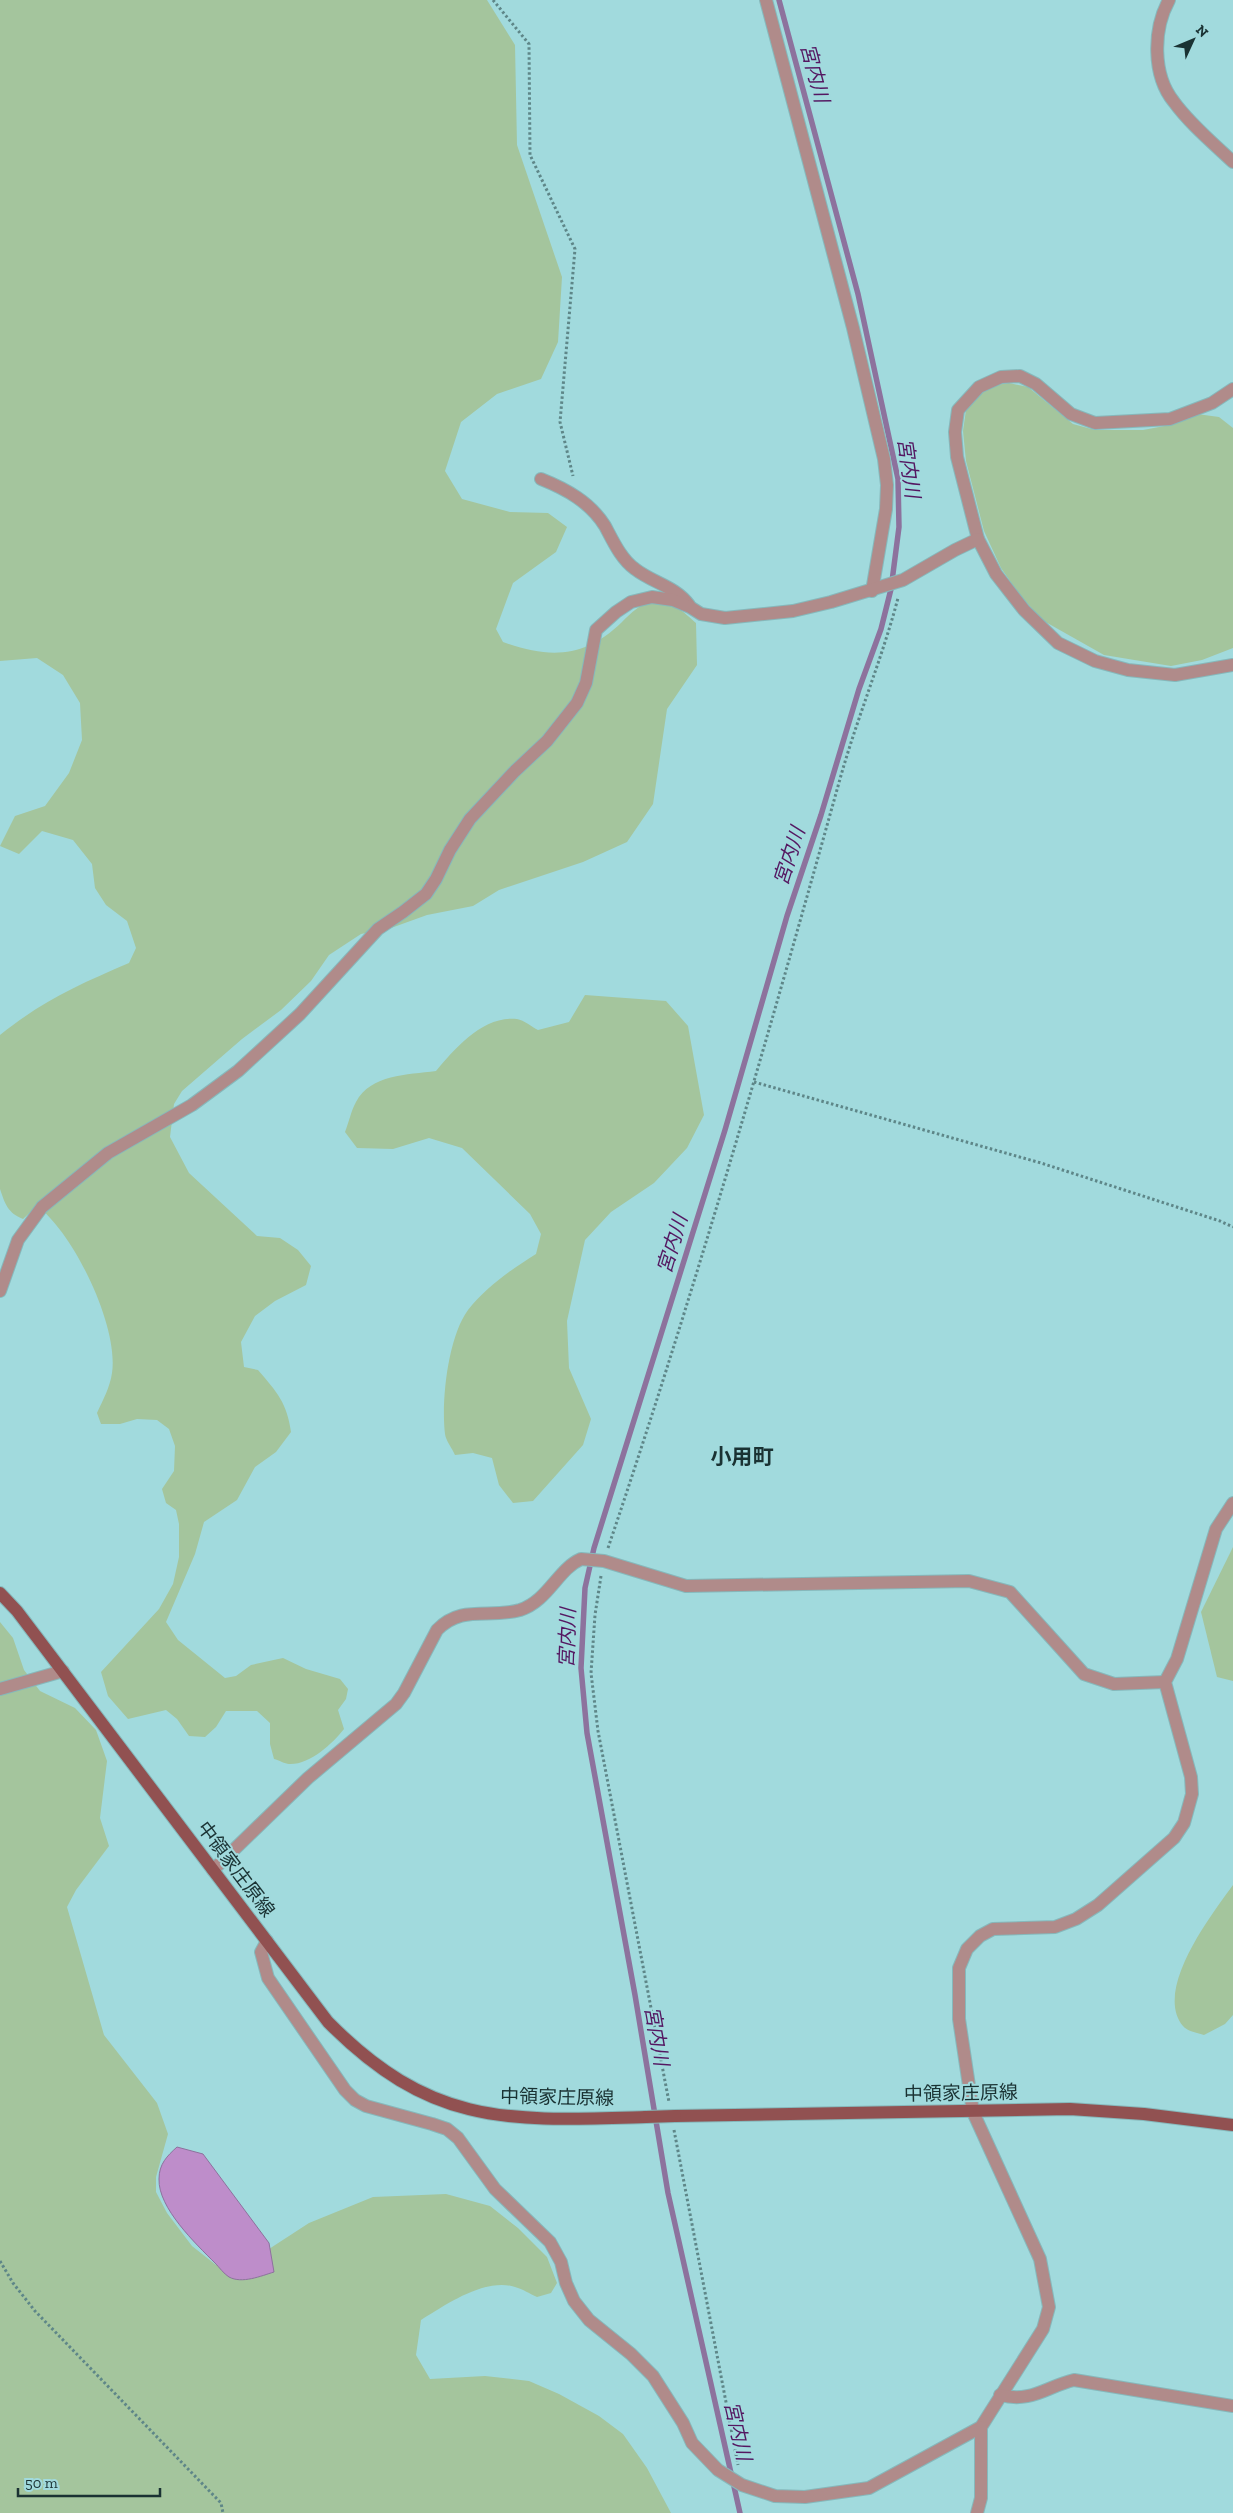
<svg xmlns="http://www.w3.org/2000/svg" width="1233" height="2513" font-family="'Zilla Slab','Noto Sans JP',serif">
	<rect width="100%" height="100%" fill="#a1dadd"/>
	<g fill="#a4c59d">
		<path d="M0 0H487L515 45 517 145 562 277 558 342 541 379 497 394 461 422 445 471 462 499 510 512 548 513 567 527 556 552 513 583 496 629 503 642C550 659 585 658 622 622 630 614 642 602 653 601 672 599 683 612 696 623L697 665 667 709 653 804 627 842 583 862 499 890 473 906 427 915 391 928 361 934 329 955 311 981 281 1010 242 1039 182 1091 174 1104 170 1137 189 1173 257 1236 280 1238 298 1250 311 1266 306 1285 275 1301 255 1316 241 1342 244 1367 258 1370C277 1392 287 1403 291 1432L276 1452 255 1467 237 1500 204 1522 195 1554 166 1622 178 1640 225 1678 236 1676 251 1665 283 1658 306 1669 340 1679 348 1689 346 1699 338 1710 344 1729C332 1744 310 1765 289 1764 285 1764 279 1760 274 1759L270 1744V1723L257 1711H226L216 1727 205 1737 189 1736 177 1719 166 1710 128 1719 108 1696 101 1672 159 1609 173 1584 179 1557V1524L176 1510 166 1503 162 1489 174 1471 175 1446 169 1429 157 1420 137 1419 120 1424H101L97 1413C103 1400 110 1387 112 1373 119 1327 74 1233 37 1206L23 1219C8 1213 5 1204 0 1189V1035C44 1000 78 985 129 963L136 948 127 921 106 905 95 888 92 864 73 840 42 831 19 854 0 846 15 816 45 806 69 773 82 740 80 703 63 675 37 658 0 661Z"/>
		<path d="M1009 383 1028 387 1073 424 1095 430H1143L1170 425 1197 414 1219 417 1233 428V648L1202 660 1171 666 1104 655 1042 620 1019 594 1001 568 984 531 966 461 963 431 966 410 977 393 990 386Z"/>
		<path d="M585 995 666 1001 688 1026 704 1115 687 1148 654 1183 611 1212 585 1240 567 1321 569 1368 591 1419 583 1445 533 1501 513 1503 499 1485 492 1458 473 1453 455 1455C452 1448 446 1441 445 1434 441 1401 448 1337 468 1310 486 1287 512 1269 536 1254L541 1234 530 1214 462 1148 429 1138 393 1149 357 1148 345 1132C349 1122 351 1111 356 1102 371 1074 407 1075 436 1071 455 1048 484 1015 517 1019 524 1020 532 1027 538 1030L569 1022Z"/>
		<path d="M1233 1547V1681L1217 1677 1201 1612Z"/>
		<path d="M0 1622 13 1638 24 1670 40 1691 75 1708 96 1730 107 1761 100 1818 109 1846 76 1890 67 1907 104 2035 157 2103 168 2134 156 2177V2192L167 2213 192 2246 216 2265 252 2260 309 2223 373 2197 446 2194 490 2206 518 2228 547 2257 557 2283 551 2293 537 2297C530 2294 523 2289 515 2287 486 2277 445 2305 421 2320L416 2355 430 2379 485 2376 529 2381 559 2394 599 2416 623 2434 647 2468 671 2513H0Z"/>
		<path d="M1233 1885V2015L1225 2024 1204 2035C1197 2033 1187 2031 1183 2026 1153 1990 1212 1914 1233 1885Z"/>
	</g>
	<path fill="#be8dca" stroke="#8d729d" d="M177 2147 203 2154 269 2243 274 2272C261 2276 242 2284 229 2277 224 2274 219 2267 215 2263 196 2244 158 2208 159 2179 159 2164 167 2156 177 2147Z"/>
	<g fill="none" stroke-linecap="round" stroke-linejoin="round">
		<path stroke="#8d729d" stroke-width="5.5" d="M740 2513 668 2193 635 1995 587 1733 581 1668 585 1588 594 1548 725 1130 787 916 821 815 859 689 881 629 891 589 899 527 898 479 858 294 779 0"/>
		<defs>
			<g id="minor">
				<path d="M766 0 853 328 884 459 887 485 886 509 872 591"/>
				<path d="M1169 0C1153 29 1152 75 1174 102 1190 124 1213 143 1233 162"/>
				<path d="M1233 389 1212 403 1170 419 1095 423 1071 414 1036 384 1020 376 1001 377 979 387 958 410 955 432 957 457 978 539 996 574 1024 610 1058 643 1095 661 1128 670 1175 675 1233 665"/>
				<path d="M541 479C566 489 590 502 605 526 613 541 621 559 635 569 653 583 675 586 689 605"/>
				<path d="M0 1291 18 1240 42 1207 108 1153 192 1105 238 1071 300 1014 378 929 403 912 426 894 436 879 450 850 470 819 515 771 547 741 577 703 586 683 596 630 616 612 631 602 652 597 673 600 690 607 701 614 725 618 793 611 831 602 903 580 955 550 978 539"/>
				<path d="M0 1689 63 1671"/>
				<path d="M213 1870 308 1778 396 1704 404 1693 437 1630C462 1604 489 1619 520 1610 548 1601 558 1569 581 1559L604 1561 686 1586 969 1581 1010 1592 1084 1674 1114 1684 1165 1682"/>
				<path d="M267 1941 261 1952 268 1978 345 2090 355 2100 366 2106 432 2124 447 2129 458 2138 495 2189 550 2242 561 2262 566 2283 574 2301 589 2320 631 2354 653 2376 683 2423 692 2443 718 2470 742 2485 775 2496 805 2497 869 2488 981 2427 1043 2329 1049 2307 1040 2259 973 2112 959 2019V1968L967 1949 980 1936 993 1929 1055 1927 1076 1919 1098 1905 1174 1838 1184 1823 1192 1794 1191 1777 1165 1682 1177 1659 1216 1529 1233 1503"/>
				<path d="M1000 2395C1032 2403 1045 2387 1074 2380L1233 2406"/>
				<path d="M977 2513 981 2498V2427"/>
			</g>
			<g id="major">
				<path d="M0 1593 17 1611 328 2022C432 2127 508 2121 646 2117"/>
				<path d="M675 2116 1070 2109 1144 2114 1233 2125"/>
			</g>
		</defs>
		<use href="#minor" stroke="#86b8bb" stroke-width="14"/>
		<use href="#major" stroke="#86b8bb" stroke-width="14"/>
		<g stroke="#5e8688" stroke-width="3" stroke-dasharray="2.5 2.5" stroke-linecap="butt">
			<path d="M493 0 529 44 530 155 575 249 560 422 573 476"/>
			<path d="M754 1082 1041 1163 1220 1221 1233 1227"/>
			<path d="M608 1548C694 1294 768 1037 840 779 857 718 882 659 898 598"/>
			<path d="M601 1576 595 1615 591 1673 598 1731 669 2102"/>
			<path d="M674 2130 738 2465"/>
			<path d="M0 2261 13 2283 35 2311 221 2503 223 2513"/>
		</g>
		<use href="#minor" stroke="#b08b8a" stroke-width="12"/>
		<use href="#major" stroke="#915151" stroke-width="12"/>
		<defs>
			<path id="major-bridge" d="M646 2117 675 2116"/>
		</defs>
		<use href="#major-bridge" stroke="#86b8bb" stroke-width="14" stroke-linecap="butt"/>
		<use href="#major-bridge" stroke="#915151" stroke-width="12"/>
	</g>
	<g text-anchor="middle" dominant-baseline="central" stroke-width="4" stroke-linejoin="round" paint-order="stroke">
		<g font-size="19" fill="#1a3233" stroke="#a1dadd">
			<text transform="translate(236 1869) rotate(53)">中領家庄原線</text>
			<text transform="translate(961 2093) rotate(-1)">中領家庄原線</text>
			<text transform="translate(557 2097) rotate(1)">中領家庄原線</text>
		</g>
		<g font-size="20" font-style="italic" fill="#541761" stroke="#a1dadd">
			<text transform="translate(815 73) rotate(75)">宮内川</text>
			<text transform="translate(909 468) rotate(82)">宮内川</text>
			<text transform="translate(789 856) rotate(-72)">宮内川</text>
			<text transform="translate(672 1244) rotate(-73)">宮内川</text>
			<text transform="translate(567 1638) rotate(-88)">宮内川</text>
			<text transform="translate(657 2036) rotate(80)">宮内川</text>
			<text transform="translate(738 2431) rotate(77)">宮内川</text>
		</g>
		<g font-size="21" font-weight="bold" fill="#1a3233" stroke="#a1dadd">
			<text x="742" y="1456">小用町</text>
		</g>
	</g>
	<g transform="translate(1193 40) rotate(46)" stroke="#a1dadd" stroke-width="4" paint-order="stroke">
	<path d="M0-4L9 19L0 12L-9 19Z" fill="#1a3233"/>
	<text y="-8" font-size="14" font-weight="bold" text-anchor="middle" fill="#1a3233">N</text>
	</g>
	<path d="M18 2488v8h142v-8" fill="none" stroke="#1a3233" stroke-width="2.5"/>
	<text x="25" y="2488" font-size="15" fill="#1a3233" stroke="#a1dadd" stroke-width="4" paint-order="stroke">50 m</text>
</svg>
